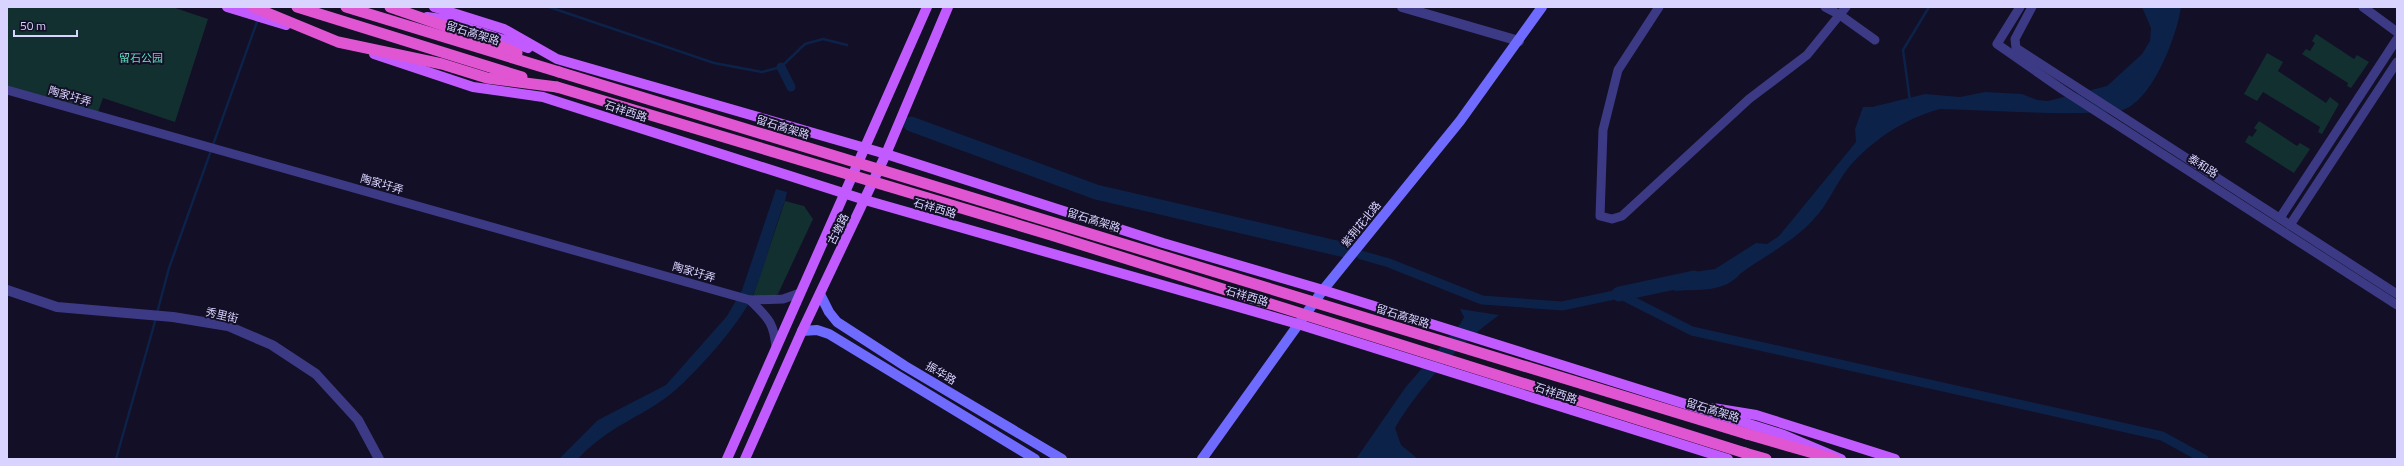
<svg xmlns="http://www.w3.org/2000/svg" width="2404" height="466" font-family="'Titillium Web','Noto Sans SC',sans-serif">
	<rect width="100%" height="100%" fill="#130f26"/>
	<g fill="#12302f">
		<path d="M7 7H172L208 19 175 122 103 98 97 115 7 91Z"/>
		<path d="M2316 34 2354 59 2357 55 2369 62 2351 88 2347 86 2348 83 2302 54 2306 49 2310 51 2315 43 2312 41Z"/>
		<path d="M2267 53 2283 62 2278 71 2326 103 2330 97 2339 104 2322 134 2318 132 2320 127 2263 92 2257 101 2244 94Z"/>
		<path d="M2259 121 2297 146 2300 143 2310 149 2294 173 2245 142 2249 135 2252 137 2257 130 2254 128Z"/>
		<path d="M785 201 804 206 813 219 778 294 767 298 753 296Z"/>
	</g>
	<g fill="#0c2248">
		<path d="M2142 7H2181C2177 36 2152 103 2120 111 2109 114 2095 112 2083 113 2036 114 1988 110 1940 109 1906 118 1872 140 1849 167 1836 183 1828 205 1813 220 1793 242 1764 256 1740 274 1724 293 1697 289 1674 291L1673 275 1715 269 1756 243 1767 244 1779 236 1856 142 1855 129 1863 107H1872L1925 94 1960 97 1985 92 2022 94 2037 100 2048 101 2107 86 2142 54 2150 41 2151 28Z"/>
		<path d="M776 189 787 192 785 201C773 231 766 265 753 295 740 324 696 373 672 393 639 419 608 426 578 459H559L598 420 666 385 727 316 742 290Z"/>
		<path d="M1460 309 1499 315C1460 343 1419 387 1395 428L1401 445 1418 459H1356L1405 388 1461 323 1464 317Z"/>
	</g>
	<g fill="none" stroke-linecap="round" stroke-linejoin="round">
		<g stroke="#0c2248" stroke-width="2.5">
			<path d="M549 7 714 63 762 72 781 67 805 44 823 39 847 45"/>
			<path d="M1910 101 1903 50 1929 7"/>
			<path d="M157 313 169 268 258 19"/>
			<path d="M116 459 156 318"/>
		</g>
		<g stroke="#0c2248" stroke-width="9">
			<path d="M781 67 791 87"/>
			<path d="M1361 255 1389 263 1482 300 1562 306 1619 294 1692 331 2162 436 2204 459"/>
		</g>
		<g stroke="#0c2248" stroke-width="15">
			<path d="M911 124 1096 192 1345 250"/>
			<path d="M1619 294 1694 278"/>
		</g>
		<g stroke="#3d3a85" stroke-width="9">
			<path d="M1659 7 1618 70 1603 130 1600 216 1612 219 1622 216 1749 99 1807 55 1846 7"/>
			<path d="M1825 7 1840 15 1875 40"/>
			<path d="M2020 7 1997 44 2063 90 2397 305"/>
			<path d="M2032 7 2015 39 2016 48 2397 294"/>
			<path d="M2363 7 2397 32"/>
			<path d="M7 90 750 300 783 299 800 293"/>
			<path d="M2280 218 2397 39"/>
			<path d="M2290 225 2397 62"/>
			<path d="M750 300C768 318 774 322 776 348"/>
		</g>
		<g stroke="#3d3a85" stroke-width="10">
			<path d="M1402 7 1519 41"/>
			<path d="M7 290 57 307 173 317 228 326 272 345 316 374 358 420 379 459"/>
		</g>
		<g stroke="#6f6bff" stroke-width="10">
			<path d="M820 294 829 312 837 322 905 366 1062 459"/>
			<path d="M802 331 817 330 829 334 1035 459"/>
			<path d="M1202 459 1323 290 1460 121 1542 7"/>
		</g>
		<g stroke="#c25bff" stroke-width="10">
			<path d="M227 7 286 25"/>
			<path d="M434 7 504 29 557 59 886 154 1163 243 1323 290 1784 435 1841 459"/>
			<path d="M427 17 442 19 528 48"/>
			<path d="M374 54 473 87 543 97 865 200 1298 324 1728 459"/>
			<path d="M1713 408 1756 415 1895 459"/>
			<path d="M727 459 927 7"/>
			<path d="M745 459 802 331 886 154 948 7"/>
		</g>
		<g stroke="#e055d1" stroke-width="11">
			<path d="M253 7 338 42 442 64 487 78 557 87"/>
			<path d="M297 7 522 77"/>
			<path d="M346 7 559 72"/>
			<path d="M390 7 488 41 517 53"/>
			<path d="M1747 434 1834 459"/>
			<path d="M1745 453 1766 459"/>
		</g>
		<g stroke="#e055d1" stroke-width="11">
			<path d="M559 72 1747 434"/>
			<path d="M557 87 1051 235 1745 453"/>
		</g>
	</g>
	<g text-anchor="middle" dominant-baseline="central" stroke-width="4" stroke-linejoin="round" paint-order="stroke">
		<g font-size="11" fill="#d9d4ff" stroke="#130f26">
			<text transform="translate(473 33) rotate(17)">留石高架路</text>
			<text transform="translate(70 96) rotate(16)">陶家圩弄</text>
			<text transform="translate(626 111) rotate(18)">石祥西路</text>
			<text transform="translate(783 127) rotate(17)">留石高架路</text>
			<text transform="translate(2203 166) rotate(33)">泰和路</text>
			<text transform="translate(382 184) rotate(16)">陶家圩弄</text>
			<text transform="translate(935 208) rotate(16)">石祥西路</text>
			<text transform="translate(1094 220) rotate(17)">留石高架路</text>
			<text transform="translate(1361 224) rotate(-51)">紫荆花北路</text>
			<text transform="translate(838 229) rotate(-64)">古墩路</text>
			<text transform="translate(694 272) rotate(16)">陶家圩弄</text>
			<text transform="translate(1247 296) rotate(16)">石祥西路</text>
			<text transform="translate(222 315) rotate(13)">秀里街</text>
			<text transform="translate(1403 316) rotate(17)">留石高架路</text>
			<text transform="translate(941 373) rotate(31)">振华路</text>
			<text transform="translate(1556 393) rotate(18)">石祥西路</text>
			<text transform="translate(1713 410) rotate(17)">留石高架路</text>
		</g>
		<g font-size="11" fill="#5fe0c0" stroke="#130f26">
			<text x="141" y="58">留石公园</text>
		</g>
	</g>
	<rect width="2404" height="466" fill="none" stroke="#d9d4ff" stroke-width="16"/>
	<path d="M14 30v6h63v-6" fill="none" stroke="#d9d4ff" stroke-width="2"/>
	<text x="20" y="30" font-size="12" fill="#d9d4ff" stroke="#130f26" stroke-width="3" paint-order="stroke">50 m</text>
</svg>
